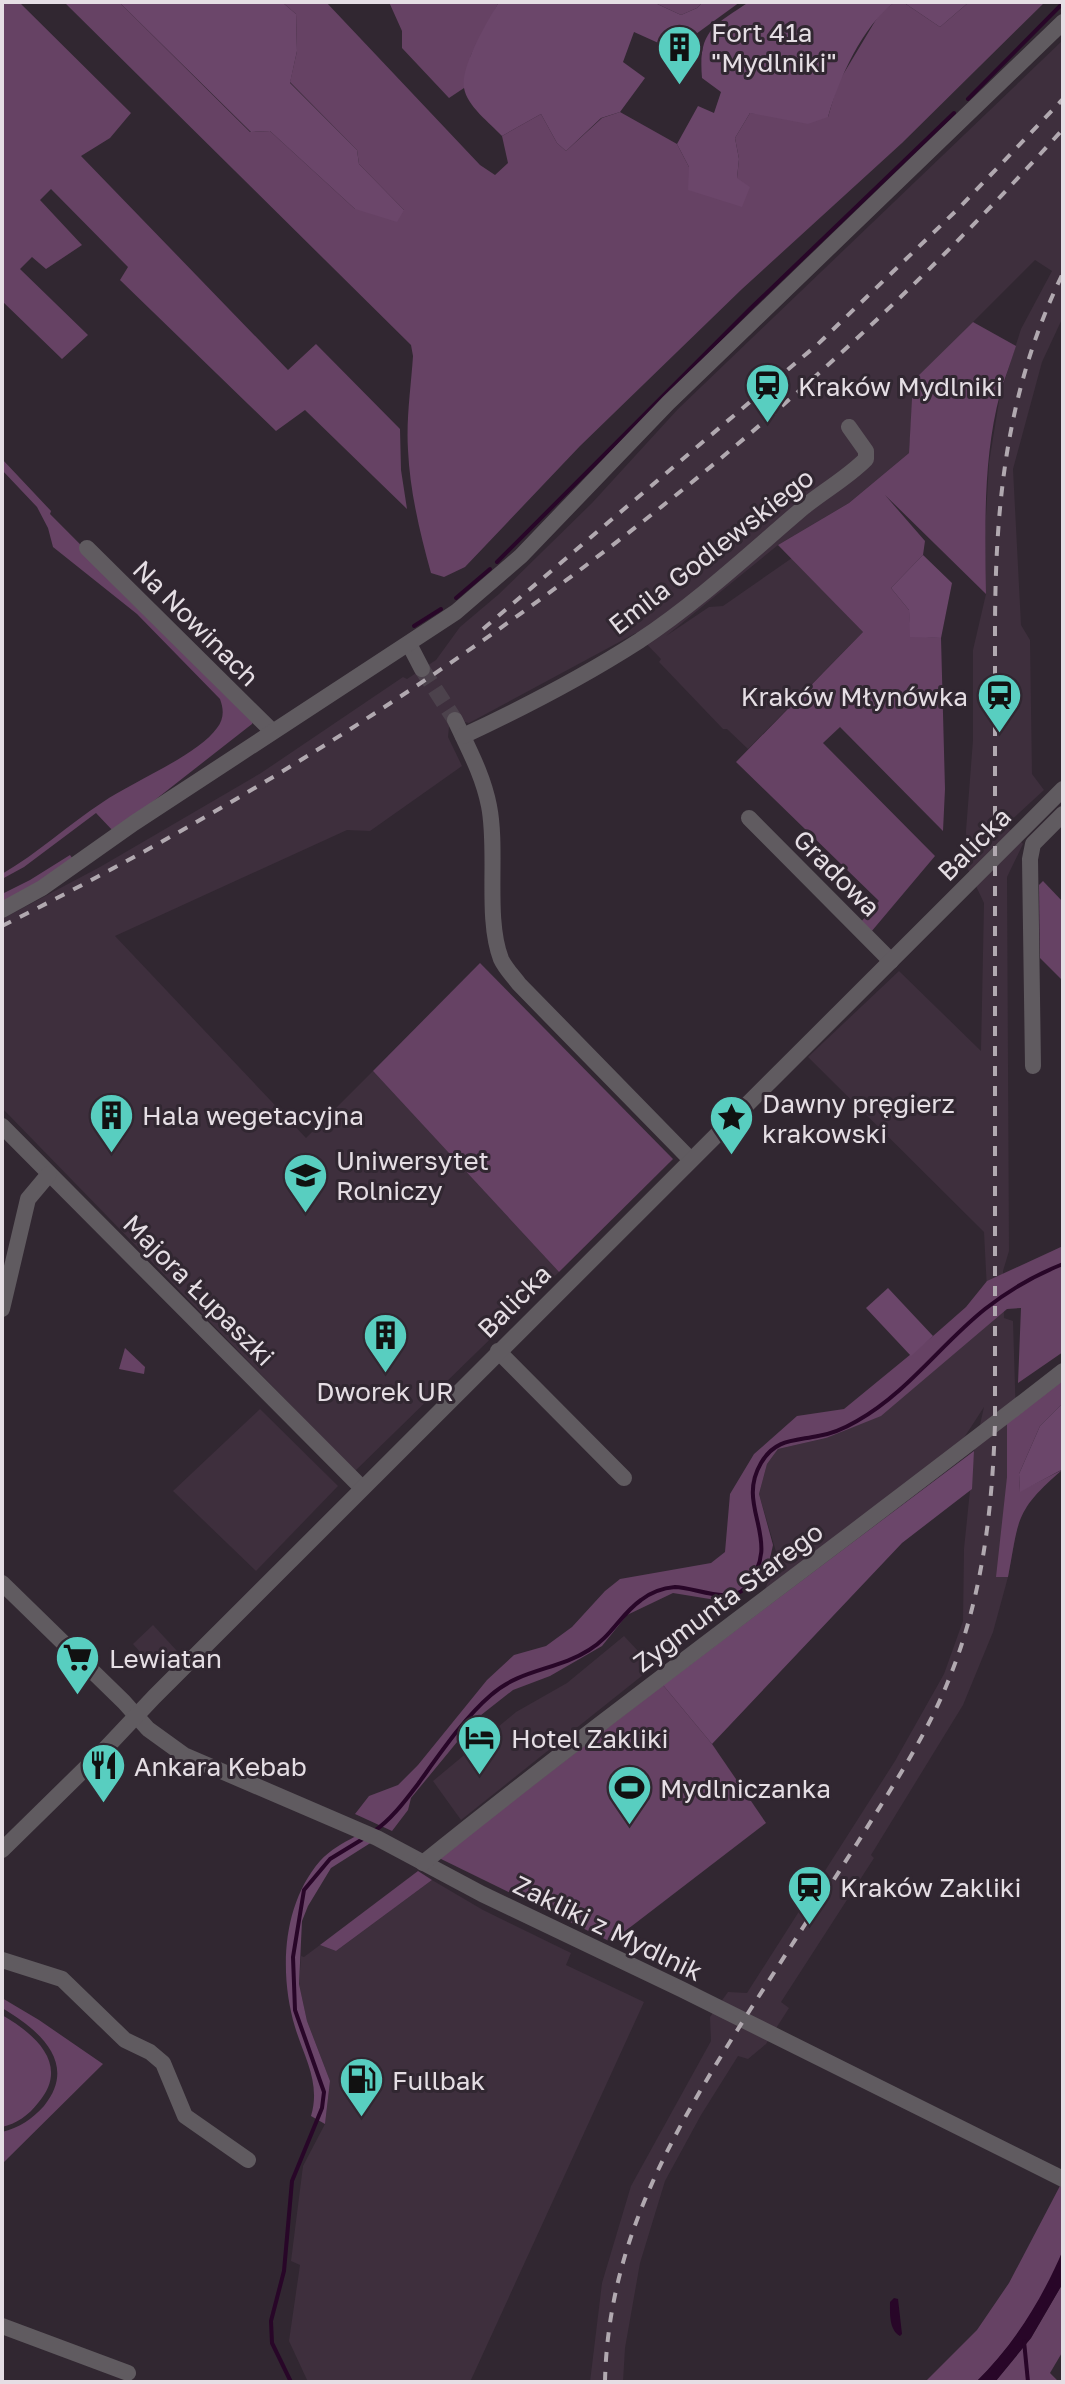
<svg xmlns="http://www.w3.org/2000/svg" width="1065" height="2384" font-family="'Golos Text',sans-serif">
	<rect width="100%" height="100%" fill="#312731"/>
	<g fill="#3e2f3d">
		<path d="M1063 40V317L1042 362 1013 469 1021 625 1030 640 1032 774 1044 790 1006 825 1023 844 1007 877 1009 1251 1003 1271 1004 1318 1013 1321 1019 1517 1008 1577 993 1632 963 1705 871 1855 874 1858 781 2002 789 2008 766 2044 748 2059 738 2056 701 2115 665 2181 640 2263 625 2348 623 2382H590L602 2283 631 2186 711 2041 710 2017 728 1992 747 1993 895 1761 944 1674 963 1621 964 1549 974 1451 984 1407 958 1447 764 1593 777 1555 759 1494 767 1464 778 1449 826 1438 987 1290 984 1232 808 1057 899 971 981 1051 984 903 967 867 966 831 973 740V650L986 594 985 533 989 463 1000 395 1021 329 1052 271 1035 260 914 381 909 453 849 503 778 545 666 636 709 607 723 606 792 558 863 632 748 749 727 729H723L659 662 661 659 636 633 469 723 455 720 449 727 448 737 462 766 370 831 347 830 115 936 306 1138 373 1071 559 1272 355 1471 2 1108V919L100 867 261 773 403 677 407 679 436 660 460 627 499 594 592 503 678 409Z"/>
		<path d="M260 1409 338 1486 256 1571 173 1491Z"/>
		<path d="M153 1625 177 1651 156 1670 133 1644Z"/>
		<path d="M624 1636 653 1667 461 1820 433 1781 516 1712 567 1683Z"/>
		<path d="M432 1880 483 1910 571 1953 566 1965 644 2002 470 2382H308L289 2341 300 2265 291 2261 303 2166 325 2124 330 2081 307 2021 299 1984 301 1956 304 1957 320 1945 336 1951Z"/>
	</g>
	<g fill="#664264">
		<path d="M2 2H19L131 113 110 138 81 156 288 370 316 344 400 429 401 470 407 509 305 410 276 431 120 280 128 267 51 189 40 200 82 245 46 269 32 257 20 269 88 335 62 359 2 301Z"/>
		<path d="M64 2H119L250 132 270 131 355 209 404 210 359 164 357 150 290 82 297 51 296 14 282 2H326L480 165 495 175 508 163 502 136 541 114 557 143 566 151 602 118 620 112 677 144 689 167 737 178 739 159 735 138 750 113 828 117 838 83 880 13 895 2H903L940 27 969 2H1045L902 143 742 289 580 446 465 567 444 577 431 573C420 533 410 492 408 450 406 419 411 387 413 356L411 345Z"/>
		<path d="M389 2H499L471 55 464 88 449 98 402 48V31Z"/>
		<path d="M653 2H703L697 8 681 15Z"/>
		<path d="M973 322 1016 346C1011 362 1005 377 1000 394 983 458 985 528 986 594L885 495 925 541 923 555 891 588 909 610 911 636 941 638 945 789 943 831 840 727 823 743 935 856 871 932 860 923 879 901 736 762 863 632 778 545 849 503 909 453 913 381Z"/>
		<path d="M2 459 51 511 50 514 254 719 252 724 114 832 96 813 24 867 2 879V874C38 853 68 825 103 802 132 782 198 755 217 728 224 719 224 710 220 699L137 614 53 547 48 528 37 507 2 470Z"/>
		<path d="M70 855 75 862 2 906V894L30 880Z"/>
		<path d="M1043 881 1063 902V981L1040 958 1039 885Z"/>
		<path d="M480 963 673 1159 559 1272 373 1071Z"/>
		<path d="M1063 1246V1352L1018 1383 1021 1308 1007 1309 881 1416 826 1438 778 1449 767 1464 759 1494 773 1545 768 1567 728 1602 673 1593 627 1615 602 1646 550 1676 513 1690 476 1719 411 1798 408 1810 392 1831 355 1814 369 1796 398 1785 418 1765 487 1680 514 1655 546 1646 572 1627 605 1591 620 1579 711 1563 725 1552 730 1494 754 1454 797 1416 844 1409 933 1336 966 1307 987 1281Z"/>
		<path d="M125 1348 145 1367 144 1374 119 1369Z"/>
		<path d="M1063 1378V1403L1040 1426 1019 1474 1020 1491 1062 1470C1015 1511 1019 1518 1008 1577H996L1007 1477V1423Z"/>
		<path d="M663 1685 712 1744 766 1823 611 1942 439 1858Z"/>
		<path d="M418 1871 432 1880 336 1951 320 1945Z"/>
		<path d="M2 1998 39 2020 103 2064 2 2164V2132C19 2128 32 2119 44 2106 79 2063 38 2029 2 2008Z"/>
		<path d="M2 2015C35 2034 71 2065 38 2103 29 2115 16 2124 2 2127Z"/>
		<path d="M1061 2184C1065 2196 1065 2239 1062 2252 1050 2293 1007 2353 976 2382H925L977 2330 1009 2283Z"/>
		<path d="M1063 2283V2351L1050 2373 1059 2382H995L1031 2338Z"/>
	</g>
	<g fill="#6b466a">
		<path d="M119 2H282L296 14 297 51 290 83 357 150 359 164 404 210 397 222 355 209 270 131 251 132Z"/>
		<path d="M499 2H653L681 15 697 8 703 2H740L674 50 634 32 623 62 645 78 620 112 601 118 566 151 557 143 541 114 502 136C490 123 467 106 464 88 460 67 488 20 499 2Z"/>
		<path d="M749 2H895C862 26 839 79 828 117L808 124 750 113 735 138 739 159 737 178 750 187 742 207 688 190 689 167 677 144 698 106 714 113 721 92 702 78C698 31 713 26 749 2Z"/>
		<path d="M903 2H969L940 27Z"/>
		<path d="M923 555 952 583 941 638 910 637 909 610 891 588Z"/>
		<path d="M888 1288 933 1336 911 1356 866 1308Z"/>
		<path d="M1063 1403V1469L1020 1492 1019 1474 1040 1426Z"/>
		<path d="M974 1451 972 1489 902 1543 712 1744 663 1685Z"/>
		<path d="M356 1836 372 1842 331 1868 308 1906 302 1921 299 1984 307 2021 330 2081 325 2124 311 2116C321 2083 304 2057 295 2027 279 1973 282 1905 320 1861 330 1850 343 1843 356 1836Z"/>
	</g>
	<g fill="#280628">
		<path d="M1063 2250V2283L1031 2338 995 2382H976C1014 2345 1042 2299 1063 2250Z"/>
		<path d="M894 2298 898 2299 902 2334 900 2336C889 2330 890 2314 890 2302Z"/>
	</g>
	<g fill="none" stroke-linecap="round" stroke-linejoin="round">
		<g stroke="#280628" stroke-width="4">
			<path d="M968 99 1063 3"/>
			<path d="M497 562 751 308 954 113"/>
			<path d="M456 598 490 569"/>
			<path d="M414 626 441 609"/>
			<path d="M373 1832C391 1820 405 1801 418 1784 439 1755 464 1718 491 1695 520 1669 558 1670 589 1650 610 1638 621 1614 641 1600 650 1593 663 1588 675 1587 694 1587 730 1605 745 1588 786 1540 734 1509 761 1463 775 1439 794 1441 818 1436 832 1434 845 1428 857 1421 908 1392 940 1345 985 1309 1008 1291 1035 1275 1063 1264"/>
			<path d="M1024 2341 1028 2382"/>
			<path d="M291 2382 272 2343 271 2321 284 2271 292 2181 322 2108 324 2092 295 2010 293 1957 304 1890 330 1859 366 1837"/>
		</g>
		<path stroke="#4c424c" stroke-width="16" stroke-dasharray="16 8" stroke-linecap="butt" d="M422 669 455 720"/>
		<g stroke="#605b60" stroke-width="16">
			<path d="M87 548 272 731"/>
			<path d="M409 644 422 669"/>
			<path d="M455 720C468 748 483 775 489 806 498 851 485 918 501 959 505 968 513 976 519 984L691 1160"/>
			<path d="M463 736C523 708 583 677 639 641 698 602 750 553 804 507 825 490 847 478 866 459V451L849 427"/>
			<path d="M749 818 891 961"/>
			<path d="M2 910 42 888 134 823 456 612 521 556 668 403 1063 22"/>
			<path d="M1033 1066 1030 859 1033 844 1063 814"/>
			<path d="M2 1126 362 1488"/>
			<path d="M2 1309 28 1199 49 1174"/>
			<path d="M498 1351 624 1478"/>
			<path d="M2 1583 124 1702 148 1729 184 1755 377 1838 482 1894 681 1989 1063 2179"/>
			<path d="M2 1850 106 1748 154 1697 1063 789"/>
			<path d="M423 1863C633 1694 851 1537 1063 1371"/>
			<path d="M2 1960 62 1979 125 2040 150 2052 163 2063 185 2116 248 2160"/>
			<path d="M2 2326 128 2373"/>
		</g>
		<g stroke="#b1a9b0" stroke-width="4" stroke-dasharray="10 10" stroke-linecap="butt">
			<path d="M483 629 818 344 961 206 1063 99"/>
			<path d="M2 926C401 727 764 461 1063 129"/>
			<path d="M605 2382C608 2238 676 2127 750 2010 786 1954 822 1898 858 1842 890 1790 924 1740 947 1684 982 1600 992 1514 995 1424V633C995 505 1006 390 1063 273"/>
		</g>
	</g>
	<defs>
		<symbol id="building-pin" viewBox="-11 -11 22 30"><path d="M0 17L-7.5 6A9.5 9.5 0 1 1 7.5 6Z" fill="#58cec0" stroke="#312731"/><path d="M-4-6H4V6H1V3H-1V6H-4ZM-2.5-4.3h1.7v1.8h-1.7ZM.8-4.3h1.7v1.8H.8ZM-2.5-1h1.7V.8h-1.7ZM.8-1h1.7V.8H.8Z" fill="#111"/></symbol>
		<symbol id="station-pin" viewBox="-11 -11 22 30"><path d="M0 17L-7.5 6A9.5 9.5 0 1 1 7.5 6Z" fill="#58cec0" stroke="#312731"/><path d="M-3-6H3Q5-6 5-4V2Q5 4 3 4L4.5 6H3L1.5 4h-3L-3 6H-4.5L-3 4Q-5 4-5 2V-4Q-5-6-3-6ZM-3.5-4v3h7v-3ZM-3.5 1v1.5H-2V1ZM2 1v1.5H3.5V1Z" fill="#111"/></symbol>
		<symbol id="sight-pin" viewBox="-11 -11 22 30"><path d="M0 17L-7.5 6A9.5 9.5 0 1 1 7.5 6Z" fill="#58cec0" stroke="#312731"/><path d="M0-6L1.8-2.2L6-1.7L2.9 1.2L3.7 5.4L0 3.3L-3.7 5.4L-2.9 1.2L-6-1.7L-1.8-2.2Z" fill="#111"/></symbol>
		<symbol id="university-pin" viewBox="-11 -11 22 30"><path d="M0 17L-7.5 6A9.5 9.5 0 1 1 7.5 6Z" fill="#58cec0" stroke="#312731"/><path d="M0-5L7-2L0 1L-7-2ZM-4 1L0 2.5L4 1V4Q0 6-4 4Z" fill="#111"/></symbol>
		<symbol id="supermarket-pin" viewBox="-11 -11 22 30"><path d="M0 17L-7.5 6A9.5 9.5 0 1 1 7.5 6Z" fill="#58cec0" stroke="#312731"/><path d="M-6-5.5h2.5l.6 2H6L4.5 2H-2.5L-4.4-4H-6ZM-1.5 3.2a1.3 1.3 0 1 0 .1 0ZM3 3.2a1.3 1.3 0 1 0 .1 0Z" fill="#111"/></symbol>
		<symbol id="hotel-pin" viewBox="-11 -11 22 30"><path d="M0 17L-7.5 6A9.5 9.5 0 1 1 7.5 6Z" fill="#58cec0" stroke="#312731"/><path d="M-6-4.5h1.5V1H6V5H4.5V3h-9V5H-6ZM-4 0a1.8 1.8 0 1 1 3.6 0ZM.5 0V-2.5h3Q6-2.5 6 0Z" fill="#111"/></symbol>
		<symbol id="restaurant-pin" viewBox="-11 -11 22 30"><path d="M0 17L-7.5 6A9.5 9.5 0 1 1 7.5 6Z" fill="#58cec0" stroke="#312731"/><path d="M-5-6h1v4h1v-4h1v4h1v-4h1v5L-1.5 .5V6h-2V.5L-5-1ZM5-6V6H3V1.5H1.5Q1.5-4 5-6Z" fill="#111"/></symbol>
		<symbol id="stadium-pin" viewBox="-11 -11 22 30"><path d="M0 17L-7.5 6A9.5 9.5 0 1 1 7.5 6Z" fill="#58cec0" stroke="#312731"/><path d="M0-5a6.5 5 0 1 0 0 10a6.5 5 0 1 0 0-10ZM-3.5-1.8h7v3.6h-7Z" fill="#111"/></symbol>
		<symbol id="fuel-pin" viewBox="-11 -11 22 30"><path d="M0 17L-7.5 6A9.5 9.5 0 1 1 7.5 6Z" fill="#58cec0" stroke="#312731"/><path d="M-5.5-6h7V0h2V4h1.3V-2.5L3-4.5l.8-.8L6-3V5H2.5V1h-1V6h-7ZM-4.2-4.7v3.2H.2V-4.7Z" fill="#111"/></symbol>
	</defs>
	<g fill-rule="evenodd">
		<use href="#building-pin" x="654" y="22" width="51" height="69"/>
		<use href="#station-pin" x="742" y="360" width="51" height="69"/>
		<use href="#station-pin" x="974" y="670" width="51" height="69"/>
		<use href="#building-pin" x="86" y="1090" width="51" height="69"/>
		<use href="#sight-pin" x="706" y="1092" width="51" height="69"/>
		<use href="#university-pin" x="280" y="1150" width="51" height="69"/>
		<use href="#building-pin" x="360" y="1310" width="51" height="69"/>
		<use href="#supermarket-pin" x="52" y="1632" width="51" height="69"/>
		<use href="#hotel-pin" x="454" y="1712" width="51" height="69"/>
		<use href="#restaurant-pin" x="78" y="1740" width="51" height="69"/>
		<use href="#stadium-pin" x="604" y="1762" width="51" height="69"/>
		<use href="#station-pin" x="784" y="1862" width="51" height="69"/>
		<use href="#fuel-pin" x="336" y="2054" width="51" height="69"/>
	</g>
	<g text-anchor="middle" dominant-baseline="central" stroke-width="6" stroke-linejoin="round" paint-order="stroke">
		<g font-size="26" fill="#e5dee4" stroke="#312731" text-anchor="start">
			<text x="711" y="32">Fort 41a<tspan x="711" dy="30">"Mydlniki"</tspan></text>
			<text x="798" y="386">Kraków Mydlniki</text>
			<text x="968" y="696" text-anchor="end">Kraków Młynówka</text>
			<text x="762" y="1103">Dawny pręgierz<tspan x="762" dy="30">krakowski</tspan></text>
			<text x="142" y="1115">Hala wegetacyjna</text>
			<text x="336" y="1160">Uniwersytet<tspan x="336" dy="30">Rolniczy</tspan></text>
			<text x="385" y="1391" text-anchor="middle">Dworek UR</text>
			<text x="109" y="1658">Lewiatan</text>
			<text x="511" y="1738">Hotel Zakliki</text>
			<text x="134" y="1766">Ankara Kebab</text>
			<text x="660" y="1788">Mydlniczanka</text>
			<text x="840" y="1887">Kraków Zakliki</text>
			<text x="392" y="2080">Fullbak</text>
		</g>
		<g font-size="26" fill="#e5dee4" stroke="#312731">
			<text transform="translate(711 551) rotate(-38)">Emila Godlewskiego</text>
			<text transform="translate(196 623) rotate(45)">Na Nowinach</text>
			<text transform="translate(974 844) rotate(-45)">Balicka</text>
			<text transform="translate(837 873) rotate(45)">Gradowa</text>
			<text transform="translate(199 1290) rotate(45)">Majora Łupaszki</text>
			<text transform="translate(514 1301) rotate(-45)">Balicka</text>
			<text transform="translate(728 1597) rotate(-37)">Zygmunta Starego</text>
			<text transform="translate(608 1928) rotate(26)">Zakliki z Mydlnik</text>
		</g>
	</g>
	<rect width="1065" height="2384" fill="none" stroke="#e5dee4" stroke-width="8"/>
</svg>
